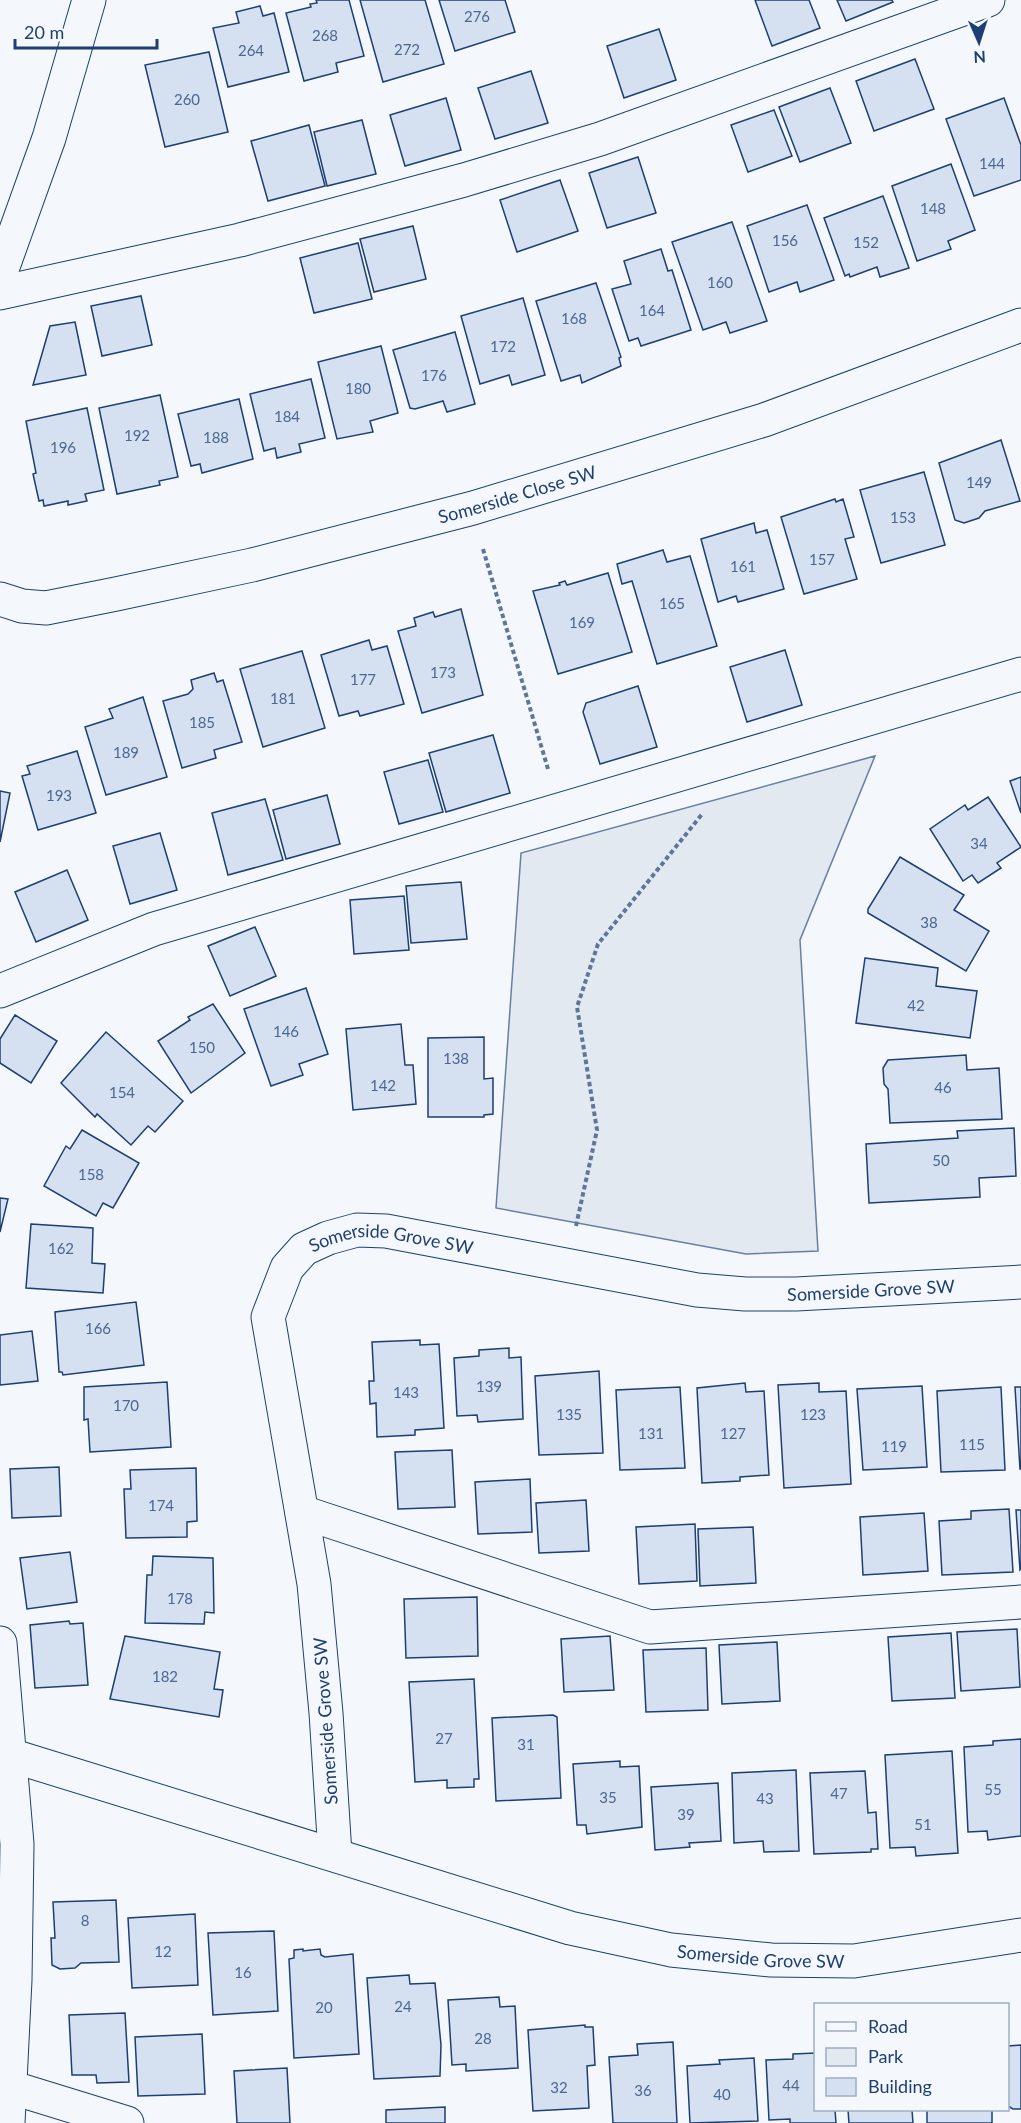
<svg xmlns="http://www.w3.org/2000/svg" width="1021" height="2123" font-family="Lato,sans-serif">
	<rect width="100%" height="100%" fill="#f4f7fb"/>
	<path fill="#e3e9f0" stroke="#687fa3" stroke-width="1.5" d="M875 756 800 940 818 1251 746 1254 496 1208 521 853Z"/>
	<g fill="#d5e0f0" stroke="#1d3f73" stroke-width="1.5">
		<path d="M316 0H349L364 56 336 63 338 72 304 81 286 13 311 7 310 4 317 3Z"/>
		<path d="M360 0H425L444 64 383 82Z"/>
		<path d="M439 0H505L515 32 455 51Z"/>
		<path d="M755 0H809L820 28 772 46Z"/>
		<path d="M837 0H892L893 2 846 21Z"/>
		<path d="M260 6 263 16 274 13 289 72 228 87 213 28 239 23 236 12Z"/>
		<path d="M659 29 676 80 624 98 607 46Z"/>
		<path d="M209 52 228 132 165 147 145 65Z"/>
		<path d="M915 59 934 109 874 131 856 81Z"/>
		<path d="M531 71 548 123 495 139 478 88Z"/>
		<path d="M830 88 851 143 800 162 779 107Z"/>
		<path d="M446 98 461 150 405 166 390 115Z"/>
		<path d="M1004 98 1021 145V180L974 196 946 119Z"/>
		<path d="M774 110 792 156 748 172 731 125Z"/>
		<path d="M362 120 376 174 327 186 314 132Z"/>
		<path d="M309 125 325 186 268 201 251 141Z"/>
		<path d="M638 157 656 213 607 228 589 173Z"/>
		<path d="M951 164 975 230 948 241 951 249 917 261 892 186Z"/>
		<path d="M560 180 578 231 517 252 500 200Z"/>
		<path d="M883 196 909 268 880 277 877 267 850 277 849 274 845 276 824 218Z"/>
		<path d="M807 205 834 280 800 292 797 282 769 292 747 226Z"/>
		<path d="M732 222 767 321 730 333 726 322 703 330 672 242Z"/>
		<path d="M413 226 426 279 374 292 360 239Z"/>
		<path d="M358 243 372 299 314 313 300 258Z"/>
		<path d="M661 249 668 271 672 270 691 330 641 346 638 338 629 341 612 289 631 284 624 261Z"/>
		<path d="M596 283 621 357 619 358 621 366 582 383 580 375 561 381 536 301Z"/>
		<path d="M141 296 152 345 102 356 91 306Z"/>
		<path d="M523 298 545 375 512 385 509 375 480 384 461 316Z"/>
		<path d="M75 322 86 375 33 385 50 326Z"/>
		<path d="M455 332 475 404 447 412 443 401 415 409 410 408 393 350Z"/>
		<path d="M381 346 398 413 370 421 373 432 337 439 318 362Z"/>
		<path d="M311 379 325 438 299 444 301 452 277 458 275 448 264 451 250 394Z"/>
		<path d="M160 395 178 477 159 481 160 485 117 494 99 408Z"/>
		<path d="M239 399 253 459 202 473 200 464 191 466 178 414Z"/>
		<path d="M87 408 104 490 85 494 87 501 68 505V501L44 506 43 500 39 501 33 474 36 473 26 421Z"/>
		<path d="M1001 440 1020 501 985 511 979 518 964 523 955 520 939 463Z"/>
		<path d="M924 472 945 545 881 563 860 490Z"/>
		<path d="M835 499 836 502 843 499 854 537 845 539 857 579 804 594 781 517Z"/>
		<path d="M754 523 756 533 767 530 784 589 738 602 736 596 718 602 701 539Z"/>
		<path d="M663 550 667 562 690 556 717 646 657 664 632 581 622 584 617 564Z"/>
		<path d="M608 573 632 652 558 674 533 591 560 585 559 583 565 581 567 585Z"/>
		<path d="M461 609 483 695 422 713 398 631 416 626 414 618 433 612 435 617Z"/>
		<path d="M369 640 372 650 387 646 404 704 360 716 358 711 339 716 321 655Z"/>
		<path d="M785 650 802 705 747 722 730 667Z"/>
		<path d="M302 651 325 728 263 747 240 669Z"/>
		<path d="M214 673 217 682 223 680 242 742 214 750 216 758 182 768 163 701 188 694 193 689 191 680Z"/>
		<path d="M638 686 657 747 600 764 583 712 586 703Z"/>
		<path d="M143 697 167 777 106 795 85 727 113 718 109 709Z"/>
		<path d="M493 735 510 793 446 812 429 753Z"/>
		<path d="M77 751 96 813 38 830 22 776 30 774 27 766Z"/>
		<path d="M428 760 443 812 399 824 384 772Z"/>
		<path d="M1021 777V813L1010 781Z"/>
		<path d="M0 791 10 793 0 842Z"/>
		<path d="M327 795 340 844 286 859 273 810Z"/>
		<path d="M988 797 1021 847 997 863 1001 868 978 883 972 875 963 881 930 829 965 805 968 810Z"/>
		<path d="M265 799 283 860 228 875 212 813Z"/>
		<path d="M160 833 177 890 130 904 113 846Z"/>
		<path d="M900 857 964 895 954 910 989 931 966 971 868 913V909Z"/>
		<path d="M67 870 88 920 36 942 15 892Z"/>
		<path d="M461 882 467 939 411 943 406 886Z"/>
		<path d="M404 896 409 950 354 954 350 900Z"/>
		<path d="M255 927 276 976 230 996 208 946Z"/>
		<path d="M865 958 938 968 936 986 977 991 970 1038 856 1023Z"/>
		<path d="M306 988 328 1054 299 1064 303 1075 271 1086 244 1009Z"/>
		<path d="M213 1004 245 1053 191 1093 158 1041 190 1020 188 1017Z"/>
		<path d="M15 1015 57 1041 31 1083 0 1063V1039Z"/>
		<path d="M401 1024 405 1065H413L416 1104 353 1110 346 1029Z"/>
		<path d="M106 1032 183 1101 155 1132 148 1126 131 1145 97 1114 95 1117 61 1083Z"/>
		<path d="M484 1037V1079L493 1078V1114L484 1115V1117H428V1038Z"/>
		<path d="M966 1055 967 1070 999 1068 1002 1119 890 1123 888 1089 884 1084 883 1068 888 1060Z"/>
		<path d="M1014 1128 1016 1176 979 1178 980 1197 869 1203 866 1144 958 1138 957 1131Z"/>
		<path d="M82 1130 139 1163 113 1208 103 1203 96 1216 44 1186 66 1146 70 1149Z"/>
		<path d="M0 1198 8 1199 0 1232Z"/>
		<path d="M31 1224 93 1228 92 1263 105 1264 103 1293 26 1288Z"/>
		<path d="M136 1302 144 1365 63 1375 62 1372H59L55 1312Z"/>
		<path d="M32 1331 38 1381 0 1385V1335Z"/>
		<path d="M420 1340V1345L439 1344 444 1428 415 1430V1435L377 1437 376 1403 370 1404 369 1381H374L372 1342Z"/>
		<path d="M509 1348V1358L521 1357 523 1419 478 1422 477 1415 457 1416 454 1358 479 1356V1350Z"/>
		<path d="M599 1371 603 1453 539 1455 535 1376Z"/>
		<path d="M167 1382 171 1447 90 1452 88 1419 84 1420V1387Z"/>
		<path d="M745 1383 746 1392 764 1391 769 1475 740 1477V1481L702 1483 697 1388Z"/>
		<path d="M819 1383V1392L846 1391 851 1484 784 1488 778 1385Z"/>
		<path d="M922 1386 927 1467 863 1470 857 1389Z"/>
		<path d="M680 1387 685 1468 620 1470 616 1390Z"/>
		<path d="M1001 1387 1005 1470 941 1472 937 1391Z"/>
		<path d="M1015 1387H1021V1469H1020Z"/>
		<path d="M452 1450 455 1507 398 1509 395 1452Z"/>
		<path d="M59 1467 61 1516 12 1518 10 1469Z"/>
		<path d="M196 1468 197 1521 187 1522V1537L126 1538 124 1489H131L130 1470Z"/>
		<path d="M530 1479 532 1532 478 1534 475 1482Z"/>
		<path d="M586 1500 589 1551 539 1553 536 1503Z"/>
		<path d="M1009 1509 1013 1572 942 1575 939 1521 971 1519V1511Z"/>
		<path d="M1016 1510H1021V1569L1020 1570Z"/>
		<path d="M924 1513 928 1571 863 1575 860 1517Z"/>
		<path d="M695 1524 697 1581 639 1584 636 1527Z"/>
		<path d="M753 1527 756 1583 700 1586 698 1529Z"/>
		<path d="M70 1552 77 1602 27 1609 20 1558Z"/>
		<path d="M153 1556 213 1558 214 1613 205 1612 204 1624 145 1623 147 1575H152Z"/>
		<path d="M477 1597 478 1656 406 1658 404 1599Z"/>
		<path d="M69 1621 70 1624 83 1623 88 1685 35 1688 30 1625Z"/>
		<path d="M1017 1629 1020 1687 961 1691 957 1632Z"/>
		<path d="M951 1633 955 1698 892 1701 888 1637Z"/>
		<path d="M125 1636 220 1652 214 1689 223 1690 219 1717 110 1699Z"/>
		<path d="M610 1636 614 1690 564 1692 561 1639Z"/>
		<path d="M777 1642 780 1701 722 1704 719 1645Z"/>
		<path d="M706 1648 708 1710 646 1712 643 1650Z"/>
		<path d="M474 1679 479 1779H474V1787L447 1788V1780L415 1782 409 1682Z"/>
		<path d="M553 1715 557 1717 561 1798 496 1801 492 1718Z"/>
		<path d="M1021 1739V1836L988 1840 987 1831 968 1832 964 1747 993 1745V1741Z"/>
		<path d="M952 1751 958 1853 916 1856 915 1847 890 1848 885 1755Z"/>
		<path d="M620 1761V1767L639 1766 642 1827 587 1834 586 1825H577L573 1764Z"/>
		<path d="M796 1770 799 1851 764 1852 763 1841 734 1843 732 1773Z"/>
		<path d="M865 1771 868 1813 876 1812 878 1849H871V1852L814 1854 810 1773Z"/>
		<path d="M718 1783 721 1841 689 1843 690 1847 655 1850 651 1787Z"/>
		<path d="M116 1900 119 1962 81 1963 75 1968 60 1969 52 1965 51 1938H55L53 1902Z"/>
		<path d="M195 1914 198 1985 132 1988 128 1918Z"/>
		<path d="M274 1931 278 2011 213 2015 208 1933Z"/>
		<path d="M303 1949V1951L320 1949 321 1955 325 1957 353 1954 359 2054 294 2058 289 1959 294 1958V1950Z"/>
		<path d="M409 1975 410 1984 435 1983 441 2045 440 2076 374 2079 367 1978Z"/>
		<path d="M499 1997 500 2007 515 2006 518 2068 466 2071V2064L452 2065 448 2000Z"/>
		<path d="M125 2013 129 2082 97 2083 96 2075H72L69 2015Z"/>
		<path d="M585 2025V2027H593L595 2065 587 2066 589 2108 533 2111 528 2030Z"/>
		<path d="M202 2034 205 2094 138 2096 135 2037Z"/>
		<path d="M673 2042 677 2123H613L609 2057 638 2055 637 2044Z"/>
		<path d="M1021 2045V2109H1013L1008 2106V2046Z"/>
		<path d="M816 2053V2110H835L836 2123H790V2119L769 2120 766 2060 793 2059V2054Z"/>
		<path d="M754 2058 758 2121 690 2123 687 2066 720 2064 719 2060Z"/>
		<path d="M287 2068 290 2123H237L234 2071Z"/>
		<path d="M445 2107V2123H386V2110Z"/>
		<path d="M848 2110H912L913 2123H849Z"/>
		<rect x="927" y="2110" width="65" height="13"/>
	</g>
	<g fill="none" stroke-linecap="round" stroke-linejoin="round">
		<defs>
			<g id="minor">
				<path d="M0 275 49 138 89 0"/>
				<path d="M0 293 240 240 464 180 600 139 988 0"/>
				<path id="s1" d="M0 599 22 606 46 608 116 594 252 565 473 508 764 420 1021 325"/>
				<path d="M0 991 154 929 1021 674"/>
				<path d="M302 1512 650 1627 1021 1602"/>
				<path d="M0 1643 17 1844 15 1980 8 2123"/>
				<path id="s2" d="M0 1752 570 1928 671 1950 771 1960 854 1961 1021 1935"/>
				<path id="s3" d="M335 1854 326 1713 314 1584 268 1317 287 1268 304 1249 328 1238 357 1230 386 1231 697 1290 745 1294H796L1021 1282"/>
				<path d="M10 2087 127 2123"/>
			</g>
		</defs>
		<use href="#minor" stroke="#1d3f73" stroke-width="35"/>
		<g stroke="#5e769c" stroke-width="4" stroke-dasharray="4.5 3" stroke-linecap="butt">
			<path d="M483 549 548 769"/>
			<path d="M576 1226 597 1130 577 1007 598 944 703 813"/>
		</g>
		<use href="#minor" stroke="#f4f7fb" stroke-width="33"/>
	</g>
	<g text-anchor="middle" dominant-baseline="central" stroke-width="4.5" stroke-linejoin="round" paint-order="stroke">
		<g font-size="15" fill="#4b6792">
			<text x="477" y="16">276</text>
			<text x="325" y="35">268</text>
			<text x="407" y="49">272</text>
			<text x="251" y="50">264</text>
			<text x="187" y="99">260</text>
			<text x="992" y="163">144</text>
			<text x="933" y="208">148</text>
			<text x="785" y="240">156</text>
			<text x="866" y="242">152</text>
			<text x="720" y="282">160</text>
			<text x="652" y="310">164</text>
			<text x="574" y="318">168</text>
			<text x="503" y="346">172</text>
			<text x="434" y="375">176</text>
			<text x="358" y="388">180</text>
			<text x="287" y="416">184</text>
			<text x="137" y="435">192</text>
			<text x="216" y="437">188</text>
			<text x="63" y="447">196</text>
			<text x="979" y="482">149</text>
			<text x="903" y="517">153</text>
			<text x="822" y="559">157</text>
			<text x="743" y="566">161</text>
			<text x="672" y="603">165</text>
			<text x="582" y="622">169</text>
			<text x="443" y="672">173</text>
			<text x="363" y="679">177</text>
			<text x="283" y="698">181</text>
			<text x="202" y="722">185</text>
			<text x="126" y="752">189</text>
			<text x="59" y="795">193</text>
			<text x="979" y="843">34</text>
			<text x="929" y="922">38</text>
			<text x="916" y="1005">42</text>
			<text x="286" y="1031">146</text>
			<text x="202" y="1047">150</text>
			<text x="456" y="1058">138</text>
			<text x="383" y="1085">142</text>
			<text x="943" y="1087">46</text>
			<text x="122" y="1092">154</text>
			<text x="941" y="1160">50</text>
			<text x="91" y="1174">158</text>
			<text x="61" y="1248">162</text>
			<text x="98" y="1328">166</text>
			<text x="489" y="1386">139</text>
			<text x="406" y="1392">143</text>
			<text x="126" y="1405">170</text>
			<text x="569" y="1414">135</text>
			<text x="813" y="1414">123</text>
			<text x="651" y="1433">131</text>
			<text x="733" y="1433">127</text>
			<text x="972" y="1444">115</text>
			<text x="894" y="1446">119</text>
			<text x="161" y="1505">174</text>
			<text x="180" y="1598">178</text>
			<text x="165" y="1676">182</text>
			<text x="444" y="1738">27</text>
			<text x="526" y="1744">31</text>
			<text x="993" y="1789">55</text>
			<text x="839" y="1793">47</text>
			<text x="608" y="1797">35</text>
			<text x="765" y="1798">43</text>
			<text x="686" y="1814">39</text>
			<text x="923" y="1824">51</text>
			<text x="85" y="1920">8</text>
			<text x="163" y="1951">12</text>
			<text x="243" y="1972">16</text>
			<text x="403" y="2006">24</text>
			<text x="324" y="2007">20</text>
			<text x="483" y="2038">28</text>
			<text x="791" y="2085">44</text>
			<text x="559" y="2087">32</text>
			<text x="643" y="2090">36</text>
			<text x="722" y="2094">40</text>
		</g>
		<g font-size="18" fill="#1d3f73" stroke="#f4f7fb">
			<text stroke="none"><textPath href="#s1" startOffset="532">Somerside Close SW</textPath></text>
			<text stroke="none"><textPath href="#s3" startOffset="710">Somerside Grove SW</textPath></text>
			<text stroke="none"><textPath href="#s3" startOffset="1196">Somerside Grove SW</textPath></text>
			<text transform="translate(325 1721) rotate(-94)">Somerside Grove SW</text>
			<text stroke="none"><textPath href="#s2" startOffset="790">Somerside Grove SW</textPath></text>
		</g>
	</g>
	<rect x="814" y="2003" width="195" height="108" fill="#f4f7fb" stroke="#9eadc5" stroke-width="1.5"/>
	<rect x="826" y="2022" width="30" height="9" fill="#f4f7fb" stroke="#9eadc5" stroke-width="1.5"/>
	<text x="868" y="2033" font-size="18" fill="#1d3f73">Road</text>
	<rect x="826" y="2048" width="30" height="18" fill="#e3e9f0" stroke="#9eadc5" stroke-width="1.5"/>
	<text x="868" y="2063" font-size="18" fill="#1d3f73">Park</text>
	<rect x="826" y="2078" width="30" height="18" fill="#d5e0f0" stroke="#9eadc5" stroke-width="1.5"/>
	<text x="868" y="2093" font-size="18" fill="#1d3f73">Building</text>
	<g transform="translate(979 42) rotate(177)" stroke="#f4f7fb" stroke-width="4.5" paint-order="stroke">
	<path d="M0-4.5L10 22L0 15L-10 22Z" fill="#1d3f73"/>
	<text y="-9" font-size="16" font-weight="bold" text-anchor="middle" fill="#1d3f73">N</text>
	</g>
	<path d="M15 39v9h142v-9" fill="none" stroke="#1d3f73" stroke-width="3"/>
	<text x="24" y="39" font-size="18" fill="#1d3f73" stroke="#f4f7fb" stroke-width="4.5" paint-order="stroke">20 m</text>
</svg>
